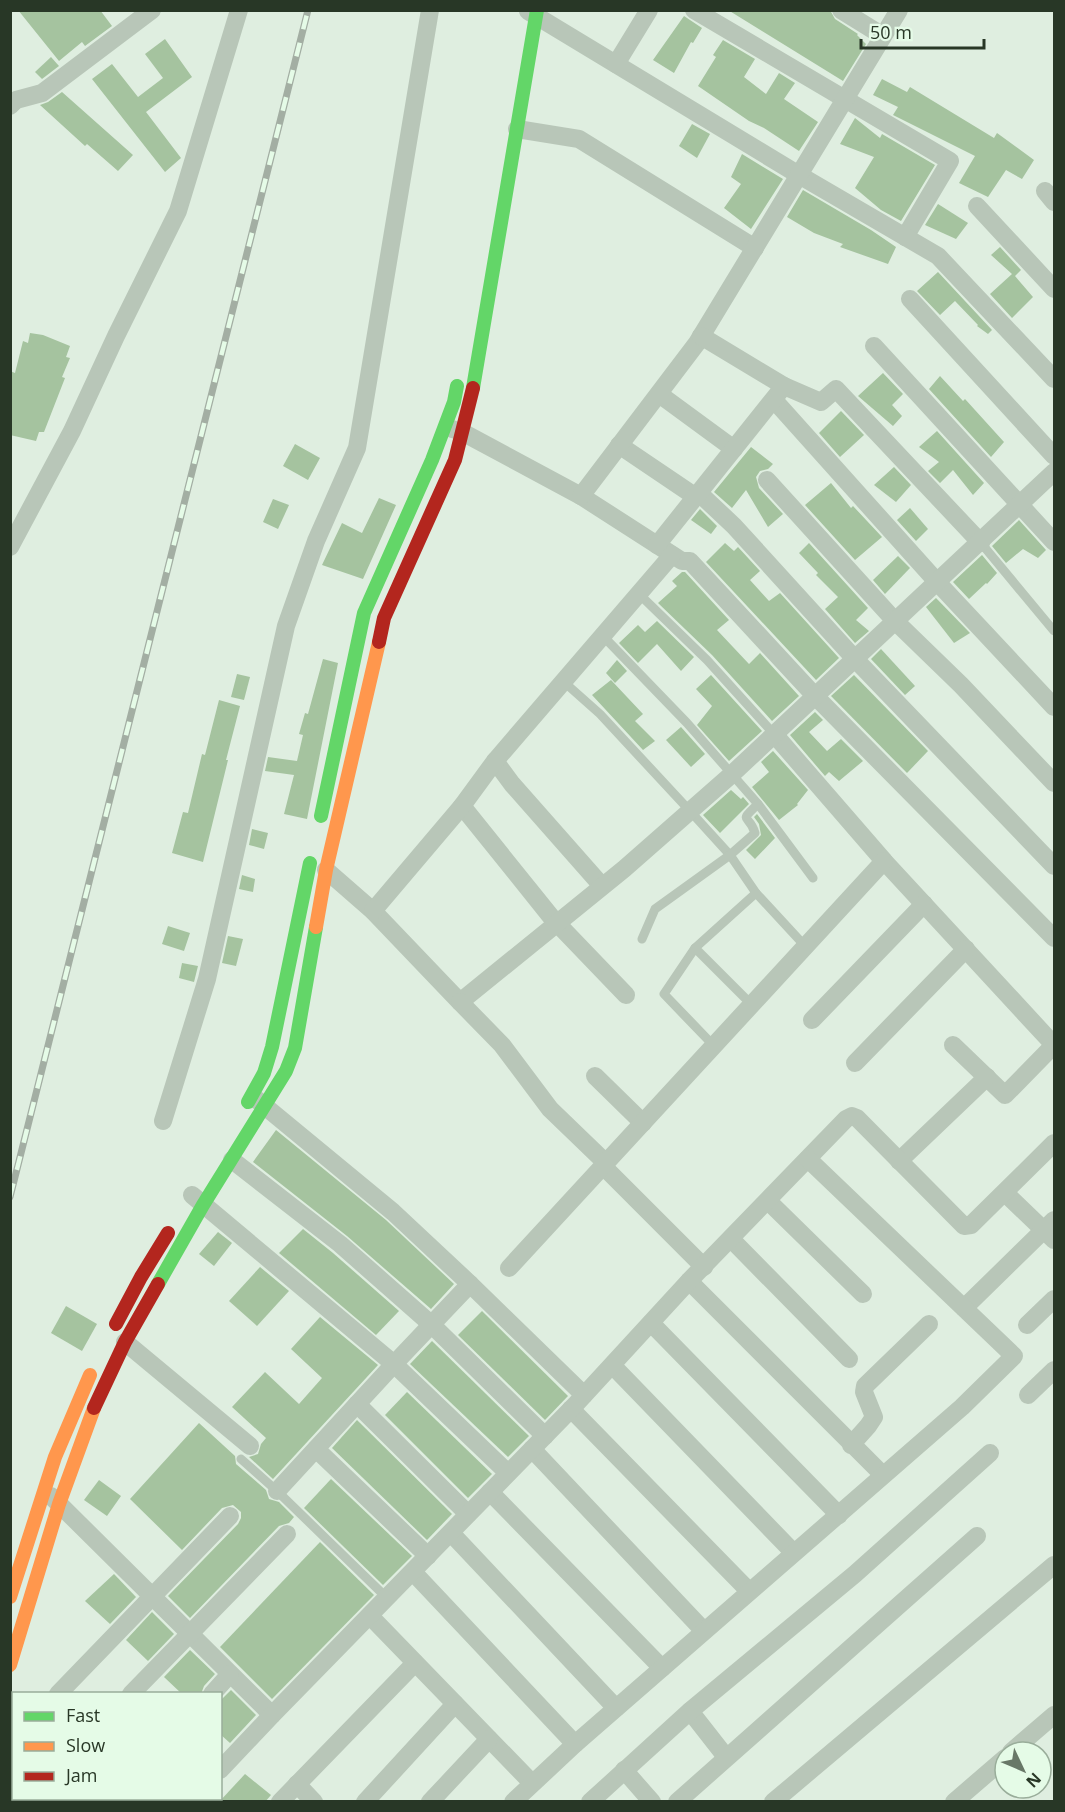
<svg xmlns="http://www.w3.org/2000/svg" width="1065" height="1812" font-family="'Open Sans',sans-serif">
	<rect width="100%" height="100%" fill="#dfeee0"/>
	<g fill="#a5c39f">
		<path d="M18 10H100L112 26 85 46 82 42 59 61Z"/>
		<path d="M728 10H830L835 19 858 34 857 35 866 44 843 81Z"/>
		<path d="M684 16 702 28 693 43 691 42 674 73 653 60Z"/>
		<path d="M165 39 192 77 146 112 181 158 165 172 92 79 112 64 138 97 163 78 145 54Z"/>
		<path d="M723 40 755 59 744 77 766 94 779 73 795 83 784 99 818 122 799 151 764 128 749 121 698 86 716 57 713 55Z"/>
		<path d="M51 57 59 66 42 79 35 72Z"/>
		<path d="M882 79 907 92 910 87 994 138 997 133 1034 160 1022 179 1006 170 988 197 959 183 975 156 893 115 898 107 873 95Z"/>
		<path d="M62 92 133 155 118 171 87 144 85 146 40 105 48 102Z"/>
		<path d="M855 118 880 138 882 134 935 165 901 221 881 210 855 188 874 157 840 144Z"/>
		<path d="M692 124 710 134 697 158 679 146Z"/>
		<path d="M742 154 783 179 751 229 724 208 741 184 731 177Z"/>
		<path d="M803 190 871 230 896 247 888 264 840 247 843 244 814 233 787 217Z"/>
		<path d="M938 204 968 223 956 239 925 225Z"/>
		<path d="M1000 247 1021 270 1015 276 1033 297 1012 318 990 294 1012 274 991 255Z"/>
		<path d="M938 272 992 330 988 334 977 326 978 325 955 301 940 315 917 291Z"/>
		<path d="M30 333 43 335 70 346 66 357 70 358 62 377 65 378 44 432H39L36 441 10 435V371L15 373 23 341 28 343Z"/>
		<path d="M883 373 903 394 892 405 902 416 893 426 858 396Z"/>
		<path d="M940 376 963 401 965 399 1004 442 991 457 929 389Z"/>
		<path d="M841 411 864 435 840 457 819 433Z"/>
		<path d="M937 431 984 483 973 495 953 470 940 483 928 471 939 462 919 447Z"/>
		<path d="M295 444 320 458 308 480 283 466Z"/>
		<path d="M751 447 773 464 768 469 760 471 756 477 759 488 783 514 768 527 746 490 732 508 714 492Z"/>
		<path d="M894 467 911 485 896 502 874 485Z"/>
		<path d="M831 483 851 508 853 506 882 537 855 560 805 505Z"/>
		<path d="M379 498 396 505 363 579 322 565 342 523 362 533Z"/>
		<path d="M273 499 289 505 278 529 263 522Z"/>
		<path d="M910 508 928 529 916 541 897 520Z"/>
		<path d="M700 509 717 526 711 534 691 520Z"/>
		<path d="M1019 520 1046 550 1038 558 1023 549 1006 563 992 546Z"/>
		<path d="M725 543 734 551 738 547 760 571 750 580 769 601 780 593 839 658 816 680 706 562Z"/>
		<path d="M809 543 868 608 856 620 869 631 855 643 825 609 838 597 816 575 818 573 799 553Z"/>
		<path d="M982 555 997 573 987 584 986 583 969 599 953 582Z"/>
		<path d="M898 556 910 568 885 594 873 580Z"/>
		<path d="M682 572H685L729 620 717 630 749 664 760 653 799 696 772 721 712 655 658 603 677 586 672 581Z"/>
		<path d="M936 598 970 633 954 643 926 607Z"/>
		<path d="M657 621 694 657 681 671 657 644 638 663 619 643 638 625 645 632Z"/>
		<path d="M881 649 915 686 905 695 871 659Z"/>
		<path d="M323 659 338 663 307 819 284 814 294 775 265 771 268 757 297 761 303 735 299 734 305 713 308 714Z"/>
		<path d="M617 660 627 671 615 683 606 673Z"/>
		<path d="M237 674 250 677 244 700 231 697Z"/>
		<path d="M711 675 762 731 729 761 697 725 712 706 696 689Z"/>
		<path d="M854 675 928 751 907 773 831 696Z"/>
		<path d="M611 680 643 714 635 721 655 741 643 750 592 695Z"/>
		<path d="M219 700 240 706 226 760H228L203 862 172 853 183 812 188 813 202 754 205 755Z"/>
		<path d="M815 712 823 720 809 732 827 751 841 739 863 761 839 781 829 772 825 776 790 735Z"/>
		<path d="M681 727 705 754 691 767 666 740Z"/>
		<path d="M773 751 808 790 797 804 798 805 779 820 752 787 769 772 761 762Z"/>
		<path d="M731 790 741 799 743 797 749 804 720 833 703 815Z"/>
		<path d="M757 814 775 838 755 859 746 850 761 835 759 824 754 817Z"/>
		<path d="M252 829 268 833 264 849 249 845Z"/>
		<path d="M242 875 255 879 253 892 239 889Z"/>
		<path d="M168 926 190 933 184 951 162 944Z"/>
		<path d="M228 936 243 939 236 966 222 963Z"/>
		<path d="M182 963 198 966 194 982 179 978Z"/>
		<path d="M276 1130 386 1220 454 1284 431 1309 347 1236 253 1162Z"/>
		<path d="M303 1229 333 1253 399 1311 376 1335 279 1253Z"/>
		<path d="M218 1232 232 1243 214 1266 199 1254Z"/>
		<path d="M260 1267 289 1291 257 1326 229 1301Z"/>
		<path d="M66 1306 97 1324 82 1351 51 1333Z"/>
		<path d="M482 1311 568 1396 545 1420 458 1335Z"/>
		<path d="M320 1317 378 1365 273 1479 249 1457 258 1454 261 1444 266 1438 232 1407 265 1372 299 1404 322 1378 291 1349Z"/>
		<path d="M432 1341 529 1436 508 1457 410 1364Z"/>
		<path d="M407 1392 492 1474 468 1498 385 1415Z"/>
		<path d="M357 1420 452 1514 427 1540 332 1448Z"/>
		<path d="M199 1423 235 1456 236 1464 266 1490 269 1499 279 1502 294 1517 289 1523 279 1526 190 1618 168 1596 238 1524 241 1518V1512L233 1505 222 1508 182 1550 130 1499Z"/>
		<path d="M331 1479 412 1556 383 1585 304 1508Z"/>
		<path d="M99 1480 121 1496 107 1516 84 1500Z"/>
		<path d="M320 1542 374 1595 272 1699 220 1647Z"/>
		<path d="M114 1574 136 1597 110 1624 85 1601Z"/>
		<path d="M152 1612 174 1634 148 1661 126 1640Z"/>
		<path d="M190 1650 215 1674 204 1686 201 1694H182L164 1677Z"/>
		<path d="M231 1690 256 1715 230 1743 220 1734V1701Z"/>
		<path d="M245 1774 271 1795 265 1802H219Z"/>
	</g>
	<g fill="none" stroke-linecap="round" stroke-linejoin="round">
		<g stroke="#b8c6b8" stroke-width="9">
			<path d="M981 543 1054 631"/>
			<path d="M639 594 707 660 774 734"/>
			<path d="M603 636 687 723 758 804 813 878"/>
			<path d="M564 682 600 714 690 811 730 855 756 893 805 946"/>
			<path d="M642 939 655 909 730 855 755 833C749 813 737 824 758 804"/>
			<path d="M695 948 664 994 714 1046"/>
			<path d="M752 1005 695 948 756 893"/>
			<path d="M241 1459 277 1491 387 1598"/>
		</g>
		<g stroke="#b8c6b8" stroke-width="18">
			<path d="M694 10 950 161 905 237"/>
			<path d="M841 10 883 36"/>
			<path d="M528 11 799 175 938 256 1054 379"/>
			<path d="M616 64 649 10"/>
			<path d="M10 106 16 100 42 93 152 10"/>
			<path d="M517 129 579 139 755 248"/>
			<path d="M1045 191 1054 202"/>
			<path d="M977 206 1054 289"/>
			<path d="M910 299 1054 456"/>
			<path d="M874 346 1054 542"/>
			<path d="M784 386 821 402 836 389 981 543"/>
			<path d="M659 394 734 449"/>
			<path d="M774 400 938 583 1054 707"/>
			<path d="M452 429 462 432 581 496 682 561H690L815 696 1054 938"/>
			<path d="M619 445 696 497"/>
			<path d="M767 480 895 621 961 685 1054 783"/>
			<path d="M699 493 734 526 855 659 1054 866"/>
			<path d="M581 496 697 343 899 10"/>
			<path d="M657 545 784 386 701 336"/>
			<path d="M10 547 72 431 116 336 178 211 239 10"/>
			<path d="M774 734 884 861 1054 1045"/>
			<path d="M495 761 512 784 602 886"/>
			<path d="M462 806 552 918 626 995"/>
			<path d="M326 870 373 911 460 1002 624 869 731 775 1054 472"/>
			<path d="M373 911 462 806 495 761 672 555"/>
			<path d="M460 1002 502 1045 550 1109 606 1163"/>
			<path d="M812 1020 924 904"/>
			<path d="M953 1045 1005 1095 1054 1045"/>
			<path d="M855 1063 966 949"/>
			<path d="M595 1076 643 1123"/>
			<path d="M256 1099 393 1212 470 1284 584 1395"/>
			<path d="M163 1121 207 979 286 626 316 541 357 448 430 10"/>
			<path d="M232 1160 340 1244 432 1325 545 1436"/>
			<path d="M899 1161 987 1077"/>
			<path d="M603 1166 704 1267"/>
			<path d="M1005 1193 1054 1240"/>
			<path d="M192 1195 394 1364 508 1473"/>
			<path d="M768 1201 863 1294"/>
			<path d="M731 1239 849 1359"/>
			<path d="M509 1268 884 861"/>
			<path d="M689 1281 883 1475"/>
			<path d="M964 1308 1054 1220"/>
			<path d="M651 1323 839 1515"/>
			<path d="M1027 1325 1054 1299"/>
			<path d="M125 1342 250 1446"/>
			<path d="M613 1366 793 1552"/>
			<path d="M1028 1395 1054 1370"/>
			<path d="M357 1404 468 1514"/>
			<path d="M571 1409 749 1591"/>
			<path d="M851 1445 868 1426 874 1417 864 1392 865 1386 929 1324"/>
			<path d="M316 1449 428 1556"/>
			<path d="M532 1449 704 1631"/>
			<path d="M277 1491 394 1364 470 1284"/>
			<path d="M490 1492 662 1668"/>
			<path d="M51 1496 272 1715"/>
			<path d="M451 1533 616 1708"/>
			<path d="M413 1572 575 1744"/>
			<path d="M370 1616 532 1783"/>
			<path d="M58 1694 230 1516"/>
			<path d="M131 1694 287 1534"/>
			<path d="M212 1694 230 1674"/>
			<path d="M690 1711 726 1757"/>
			<path d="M1011 1752 1054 1715"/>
			<path d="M220 1770 272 1715 575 1405 689 1281 846 1119 852 1116 857 1118 964 1226 971 1225 1054 1143"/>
			<path d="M624 1770 652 1802"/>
			<path d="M10 1784 14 1786"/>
			<path d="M297 1784 314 1802"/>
			<path d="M28 1798 32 1802"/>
			<path d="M109 1802 111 1798"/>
			<path d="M191 1802 194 1798"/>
			<path d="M280 1802 415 1663"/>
			<path d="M365 1802 455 1704"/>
			<path d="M430 1802 489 1739"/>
			<path d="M513 1802 575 1744 962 1407 1014 1356 808 1159"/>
			<path d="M590 1802 690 1711 855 1574 990 1453"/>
			<path d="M677 1802 977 1536"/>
			<path d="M773 1802 1054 1565"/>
			<path d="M954 1802 1005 1758"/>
		</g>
		<g stroke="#63d668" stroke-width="14">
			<path d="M473 388 537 10"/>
			<path d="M321 816 364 613 432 460 454 402 457 386"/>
			<path d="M248 1102 264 1073 272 1047 310 863"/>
			<path d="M158 1284 203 1205 286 1071 295 1048 316 927"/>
		</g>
		<g stroke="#ff974d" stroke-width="14">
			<path d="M316 927 326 870 379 642"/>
			<path d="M10 1597 55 1457 90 1375"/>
			<path d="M10 1665 59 1504 94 1408"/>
		</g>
		<g stroke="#b3261e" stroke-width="14">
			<path d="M379 642 384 618 455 460 473 388"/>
			<path d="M116 1324 141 1277 168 1233"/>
			<path d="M94 1408 125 1342 158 1284"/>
		</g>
		<defs>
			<path id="rail" d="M10 1197 308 10"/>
		</defs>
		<use href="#rail" stroke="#a3aea3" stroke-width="7"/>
		<use href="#rail" stroke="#e5fbe7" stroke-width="4.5" stroke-dasharray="14" stroke-linecap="butt"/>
	</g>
	<rect width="1065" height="1812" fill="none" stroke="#283726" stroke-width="24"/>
	<rect x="12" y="1692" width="210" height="108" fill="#e5fbe7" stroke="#99ad9a" stroke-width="1.5"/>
	<rect x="24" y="1712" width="30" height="9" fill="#63d668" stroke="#99ad9a" stroke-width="1.5"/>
	<text x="66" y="1722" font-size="18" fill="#283726">Fast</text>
	<rect x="24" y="1742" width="30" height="9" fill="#ff974d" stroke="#99ad9a" stroke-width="1.5"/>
	<text x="66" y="1752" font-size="18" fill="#283726">Slow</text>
	<rect x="24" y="1772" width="30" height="9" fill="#b3261e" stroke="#99ad9a" stroke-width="1.5"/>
	<text x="66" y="1782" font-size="18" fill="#283726">Jam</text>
	<g transform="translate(1023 1770) rotate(134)"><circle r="28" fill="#e5fbe7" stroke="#99ad9a" stroke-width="1.5"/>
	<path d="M0-4.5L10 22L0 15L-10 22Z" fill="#687767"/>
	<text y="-9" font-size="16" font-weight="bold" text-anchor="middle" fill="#283726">N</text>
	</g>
	<path d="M861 39v9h123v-9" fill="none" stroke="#283726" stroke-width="3"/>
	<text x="870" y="39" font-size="18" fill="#283726" stroke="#e5fbe7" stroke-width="4.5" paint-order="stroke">50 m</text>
</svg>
